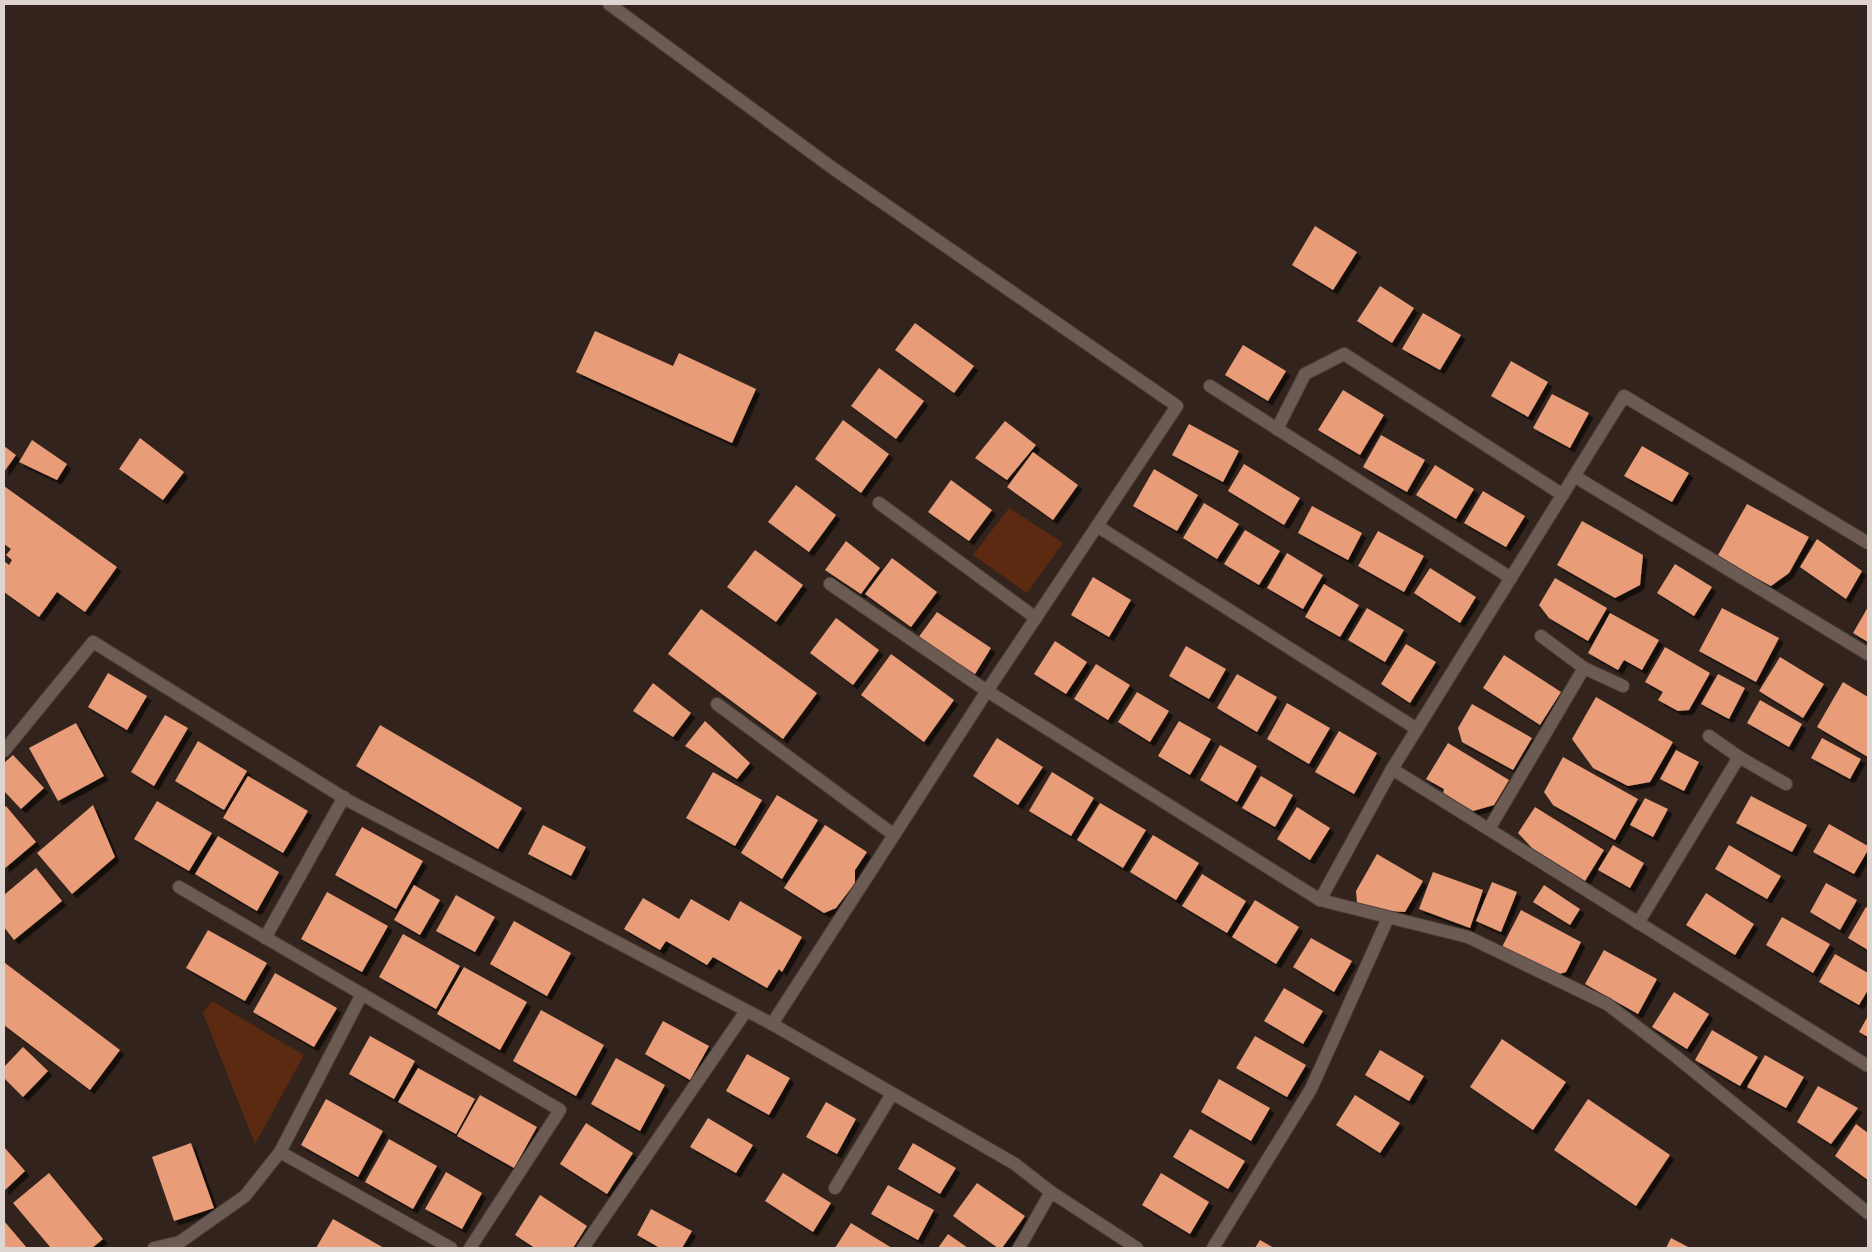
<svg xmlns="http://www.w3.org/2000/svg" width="1872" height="1252" font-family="'Titillium Web',sans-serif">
	<defs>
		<filter id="shadow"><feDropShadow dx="4.5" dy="4.5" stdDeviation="0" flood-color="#0009"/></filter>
	</defs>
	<rect width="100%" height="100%" fill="#32231c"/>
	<g fill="#5b2a11">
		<path d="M1009 508 1063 543 1027 593 973 555Z"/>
		<path d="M212 1001 304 1055 255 1144 203 1013Z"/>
	</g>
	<g fill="#e89c78" filter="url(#shadow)">
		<path d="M1315 226 1357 252 1333 290 1292 265Z"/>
		<path d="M1380 286 1414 308 1392 343 1357 321Z"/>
		<path d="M1423 313 1461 335 1440 370 1402 349Z"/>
		<path d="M915 323 974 366 954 393 895 350Z"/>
		<path d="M595 331 673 366 679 353 756 389 732 443 576 372Z"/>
		<path d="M1243 345 1286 371 1268 401 1225 375Z"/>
		<path d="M1511 361 1548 382 1528 417 1491 396Z"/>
		<path d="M879 368 924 401 896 439 851 406Z"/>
		<path d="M1343 390 1384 415 1360 455 1318 430Z"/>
		<path d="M1552 394 1589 413 1570 448 1533 428Z"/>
		<path d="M843 420 889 454 861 493 815 459Z"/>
		<path d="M1005 421 1036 445 1007 480 975 458Z"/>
		<path d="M1189 424 1239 451 1223 482 1172 455Z"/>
		<path d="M1381 435 1425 460 1407 492 1363 467Z"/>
		<path d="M140 438 184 472 163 500 119 469Z"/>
		<path d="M32 440 67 464 57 480 19 462Z"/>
		<path d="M4 446 16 455 4 472Z"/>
		<path d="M1642 446 1689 473 1672 502 1624 476Z"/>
		<path d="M1033 452 1078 485 1053 520 1007 487Z"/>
		<path d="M1244 464 1300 498 1284 525 1228 491Z"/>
		<path d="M1435 465 1474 489 1456 519 1416 495Z"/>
		<path d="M1154 469 1198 495 1177 531 1133 506Z"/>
		<path d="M951 480 992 510 969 541 928 512Z"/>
		<path d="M796 485 836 515 809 552 768 522Z"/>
		<path d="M4 486 117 567 85 612 57 592 39 617 4 592V561L9 565 12 560 6 555 11 549 4 544Z"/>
		<path d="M1483 491 1525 516 1506 547 1464 523Z"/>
		<path d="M1204 503 1239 524 1217 559 1183 538Z"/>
		<path d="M1747 504 1809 537 1789 573 1771 586 1717 557Z"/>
		<path d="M1312 506 1362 533 1348 560 1298 533Z"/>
		<path d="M1582 521 1643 555 1640 585 1615 598 1557 565Z"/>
		<path d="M1245 530 1280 551 1259 585 1224 564Z"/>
		<path d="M1378 531 1424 556 1404 592 1358 566Z"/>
		<path d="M1817 539 1862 571 1846 599 1800 567Z"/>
		<path d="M846 541 880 568 861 594 825 570Z"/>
		<path d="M755 550 803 585 776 622 727 587Z"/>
		<path d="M1287 553 1323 575 1303 609 1267 588Z"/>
		<path d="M892 558 937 592 911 627 865 594Z"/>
		<path d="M1675 564 1712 587 1694 616 1657 593Z"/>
		<path d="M1430 568 1476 597 1460 623 1414 593Z"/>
		<path d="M1093 577 1131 600 1109 637 1071 615Z"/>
		<path d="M1555 578 1607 608 1588 641 1549 618 1539 605Z"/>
		<path d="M1324 584 1359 605 1340 637 1305 617Z"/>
		<path d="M1868 607V642L1853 633Z"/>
		<path d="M1367 608 1404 630 1385 662 1348 640Z"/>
		<path d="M1722 608 1779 638 1756 682 1699 651Z"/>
		<path d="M701 609 817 693 783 739 668 654Z"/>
		<path d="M937 612 991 648 975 674 918 638Z"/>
		<path d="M1610 613 1659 640 1642 670 1624 660 1618 670 1588 653Z"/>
		<path d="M836 618 879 650 853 685 810 653Z"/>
		<path d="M1055 641 1087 662 1066 694 1034 674Z"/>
		<path d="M1406 644 1436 662 1410 703 1381 684Z"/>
		<path d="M1186 646 1226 669 1209 699 1169 676Z"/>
		<path d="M1665 647 1710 673 1689 710 1678 711 1658 700 1663 692 1645 682Z"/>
		<path d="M891 654 954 700 924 742 861 695Z"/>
		<path d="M1504 655 1561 692 1540 725 1483 688Z"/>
		<path d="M1780 657 1824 684 1803 718 1759 691Z"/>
		<path d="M1096 664 1130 685 1108 720 1074 699Z"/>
		<path d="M108 673 147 696 127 730 88 707Z"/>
		<path d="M1237 674 1277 697 1257 732 1217 708Z"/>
		<path d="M1718 674 1745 688 1729 719 1701 704Z"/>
		<path d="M1843 682 1868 697V757L1817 727Z"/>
		<path d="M653 683 691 713 673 737 633 711Z"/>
		<path d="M1137 692 1169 711 1150 742 1118 722Z"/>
		<path d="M1596 697 1673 742 1650 782 1628 786 1593 768 1572 739Z"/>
		<path d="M1760 700 1802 724 1789 747 1747 723Z"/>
		<path d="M1287 703 1330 728 1309 764 1267 739Z"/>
		<path d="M1472 704 1532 738 1513 770 1462 742 1458 728Z"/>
		<path d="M165 715 188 728 154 786 131 772Z"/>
		<path d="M705 721 750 763 737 779 685 746Z"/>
		<path d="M1179 721 1211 739 1190 775 1158 756Z"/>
		<path d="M76 723 104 776 58 801 29 748Z"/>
		<path d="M380 725 522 808 498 849 356 766Z"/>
		<path d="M1339 731 1377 753 1354 794 1315 772Z"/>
		<path d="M997 738 1043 767 1018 805 973 776Z"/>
		<path d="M1822 738 1861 759 1850 779 1811 758Z"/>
		<path d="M198 741 247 771 224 810 175 781Z"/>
		<path d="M1448 743 1509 780 1494 805 1473 811 1443 794 1444 789 1426 779Z"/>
		<path d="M1220 745 1257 766 1237 802 1200 780Z"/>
		<path d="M1676 750 1699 762 1684 791 1660 779Z"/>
		<path d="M13 755 44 788 21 809 4 791V763Z"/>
		<path d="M1563 757 1638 799 1615 840 1553 805 1544 792Z"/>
		<path d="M713 772 762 800 735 846 686 818Z"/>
		<path d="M1052 772 1094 798 1071 836 1029 811Z"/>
		<path d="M248 776 308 811 283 853 223 818Z"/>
		<path d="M1261 776 1293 795 1275 827 1242 808Z"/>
		<path d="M777 795 818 820 782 879 741 853Z"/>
		<path d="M1751 796 1807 825 1792 852 1736 823Z"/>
		<path d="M1645 798 1668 809 1653 837 1630 825Z"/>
		<path d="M157 801 212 833 189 871 134 839Z"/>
		<path d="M1100 803 1146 830 1123 868 1077 840Z"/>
		<path d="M93 805 115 857 72 894 37 853Z"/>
		<path d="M6 806 36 842 4 869V808Z"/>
		<path d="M1297 807 1330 828 1310 860 1277 839Z"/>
		<path d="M1535 807 1604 850 1585 881 1533 849 1518 833Z"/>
		<path d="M1829 824 1868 846V850L1854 874 1813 852Z"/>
		<path d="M543 825 586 847 571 876 528 854Z"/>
		<path d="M825 825 867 852 855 870V883L836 908 824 913 784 888Z"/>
		<path d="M362 827 423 861 396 909 335 875Z"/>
		<path d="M1153 835 1199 863 1176 900 1130 872Z"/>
		<path d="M218 836 279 872 257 911 195 874Z"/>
		<path d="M1613 845 1644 863 1630 888 1598 870Z"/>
		<path d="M1729 845 1781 876 1767 899 1715 869Z"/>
		<path d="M1377 854 1423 881 1405 912 1371 910 1357 903 1356 891Z"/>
		<path d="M36 868 62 901 14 940 4 927V895Z"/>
		<path d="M1433 872 1483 890 1470 928 1419 909Z"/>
		<path d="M1202 874 1246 901 1227 933 1182 906Z"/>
		<path d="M1492 882 1517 892 1501 932 1476 921Z"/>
		<path d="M1826 883 1857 900 1840 930 1810 912Z"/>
		<path d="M414 885 440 900 420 935 394 920Z"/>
		<path d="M1544 885 1580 909 1570 925 1533 902Z"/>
		<path d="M327 892 388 926 362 972 301 939Z"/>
		<path d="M1706 893 1754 924 1735 955 1686 925Z"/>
		<path d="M456 895 495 917 475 952 436 931Z"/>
		<path d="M643 898 679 919 691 899 729 921 740 901 802 937 782 972 779 969 767 988 713 957 707 965 666 941 660 950 624 929Z"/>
		<path d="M1255 900 1299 927 1276 964 1232 937Z"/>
		<path d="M1866 907 1868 908V950L1848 938Z"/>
		<path d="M1521 910 1581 942 1566 972 1556 975 1502 947Z"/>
		<path d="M1782 917 1830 944 1813 973 1766 945Z"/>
		<path d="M514 921 571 953 547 996 490 964Z"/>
		<path d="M208 930 267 963 245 1001 186 968Z"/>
		<path d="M403 934 460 966 436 1009 379 977Z"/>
		<path d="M1311 938 1352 961 1334 992 1293 967Z"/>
		<path d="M1604 950 1657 979 1638 1014 1585 984Z"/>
		<path d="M1835 954 1868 973V990L1859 1005 1819 982Z"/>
		<path d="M5 963 120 1050 90 1090 4 1025Z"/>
		<path d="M464 967 527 1002 500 1050 437 1014Z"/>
		<path d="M275 973 337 1008 314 1047 253 1012Z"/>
		<path d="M1284 988 1323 1011 1303 1044 1264 1021Z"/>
		<path d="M1674 992 1709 1014 1687 1049 1652 1027Z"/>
		<path d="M541 1010 604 1045 576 1096 513 1061Z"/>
		<path d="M1868 1016V1037L1859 1032Z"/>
		<path d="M663 1021 709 1046 690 1080 645 1054Z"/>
		<path d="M1712 1030 1758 1057 1740 1086 1695 1060Z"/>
		<path d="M370 1036 415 1061 394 1099 349 1074Z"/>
		<path d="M1255 1036 1306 1065 1287 1097 1236 1068Z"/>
		<path d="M1502 1039 1566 1082 1533 1130 1470 1087Z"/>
		<path d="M23 1047 48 1071 23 1097 4 1078V1067Z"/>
		<path d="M1380 1050 1424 1076 1409 1101 1365 1075Z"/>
		<path d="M747 1054 790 1078 769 1115 726 1091Z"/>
		<path d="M1765 1055 1804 1077 1786 1108 1747 1087Z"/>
		<path d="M616 1058 665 1085 640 1131 591 1104Z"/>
		<path d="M418 1068 475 1099 456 1134 398 1102Z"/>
		<path d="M1219 1079 1270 1108 1251 1141 1201 1112Z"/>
		<path d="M1818 1086 1858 1108 1831 1144 1797 1122Z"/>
		<path d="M480 1095 537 1127 514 1168 457 1136Z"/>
		<path d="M1355 1095 1400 1123 1380 1153 1336 1125Z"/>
		<path d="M326 1099 383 1131 358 1177 301 1145Z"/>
		<path d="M1588 1099 1670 1155 1636 1206 1554 1150Z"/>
		<path d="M826 1102 856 1119 837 1154 806 1137Z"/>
		<path d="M708 1118 753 1145 736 1173 690 1147Z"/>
		<path d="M586 1123 633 1153 607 1194 560 1164Z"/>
		<path d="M1856 1124 1868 1133V1180L1835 1156Z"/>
		<path d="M1190 1129 1245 1161 1228 1189 1173 1157Z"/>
		<path d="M389 1139 437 1166 413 1209 365 1182Z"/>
		<path d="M191 1143 214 1208 174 1221 152 1157Z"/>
		<path d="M913 1143 956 1168 940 1194 898 1169Z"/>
		<path d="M4 1147 25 1171 4 1191Z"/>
		<path d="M446 1172 482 1193 462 1229 425 1209Z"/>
		<path d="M49 1173 103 1239 92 1248H51L13 1203Z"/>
		<path d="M783 1173 831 1203 813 1232 765 1201Z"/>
		<path d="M1161 1173 1209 1202 1190 1234 1142 1205Z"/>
		<path d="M977 1183 1025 1216 1002 1248H998L953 1216Z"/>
		<path d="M888 1185 934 1210 918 1240 871 1214Z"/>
		<path d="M540 1195 587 1226 573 1248H535L515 1235Z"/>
		<path d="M651 1209 692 1231 682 1248H660L637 1235Z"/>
		<path d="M333 1219 384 1248H316Z"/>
		<path d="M4 1221 27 1248H4Z"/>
		<path d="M851 1223 892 1248H835Z"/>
		<path d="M948 1234 968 1248H938Z"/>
		<path d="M1671 1238 1690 1248H1666Z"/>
		<path d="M1260 1240 1274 1248H1255Z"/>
	</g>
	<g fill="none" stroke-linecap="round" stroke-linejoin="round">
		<defs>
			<g id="service">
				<path d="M1210 386 1511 578"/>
				<path d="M1277 429 1305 374 1344 354 1563 495"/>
				<path d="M1097 526 1417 729"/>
				<path d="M1541 636 1584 668 1623 686"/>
				<path d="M717 704 894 835"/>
				<path d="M1709 736 1739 757 1786 784"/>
				<path d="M1489 829 1584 668"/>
				<path d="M1638 923 1739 757"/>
				<path d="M835 1188 892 1094"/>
				<path d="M1213 1248 1311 1089 1388 918"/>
			</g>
			<g id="minor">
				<path d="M609 4 834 169 1177 406 987 691 772 1024"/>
				<path d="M1574 476 1868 654"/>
				<path d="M879 503 1036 618"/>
				<path d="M830 584 987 691 1320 900 1468 937 1607 1004 1674 1055 1868 1213"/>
				<path d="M4 751 93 642 349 801 772 1024 1015 1164 1051 1192 1137 1248"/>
				<path d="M1392 769 1624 396 1868 543"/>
				<path d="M179 887 560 1110 470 1248"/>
				<path d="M1320 900 1392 769 1868 1066"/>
				<path d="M265 938 344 797"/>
				<path d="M280 1152 451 1248"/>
				<path d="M154 1248 180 1242 245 1196 280 1152 362 994"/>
				<path d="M583 1248 746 1011"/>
				<path d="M1019 1248 1051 1192"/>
			</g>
		</defs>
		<use href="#service" stroke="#4c403b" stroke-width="14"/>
		<use href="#minor" stroke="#4c403b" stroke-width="14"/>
		<use href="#service" stroke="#6c5b53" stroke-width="12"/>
		<use href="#minor" stroke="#6c5b53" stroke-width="12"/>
	</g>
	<rect width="1872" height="1252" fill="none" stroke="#dfd5d0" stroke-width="10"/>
</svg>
